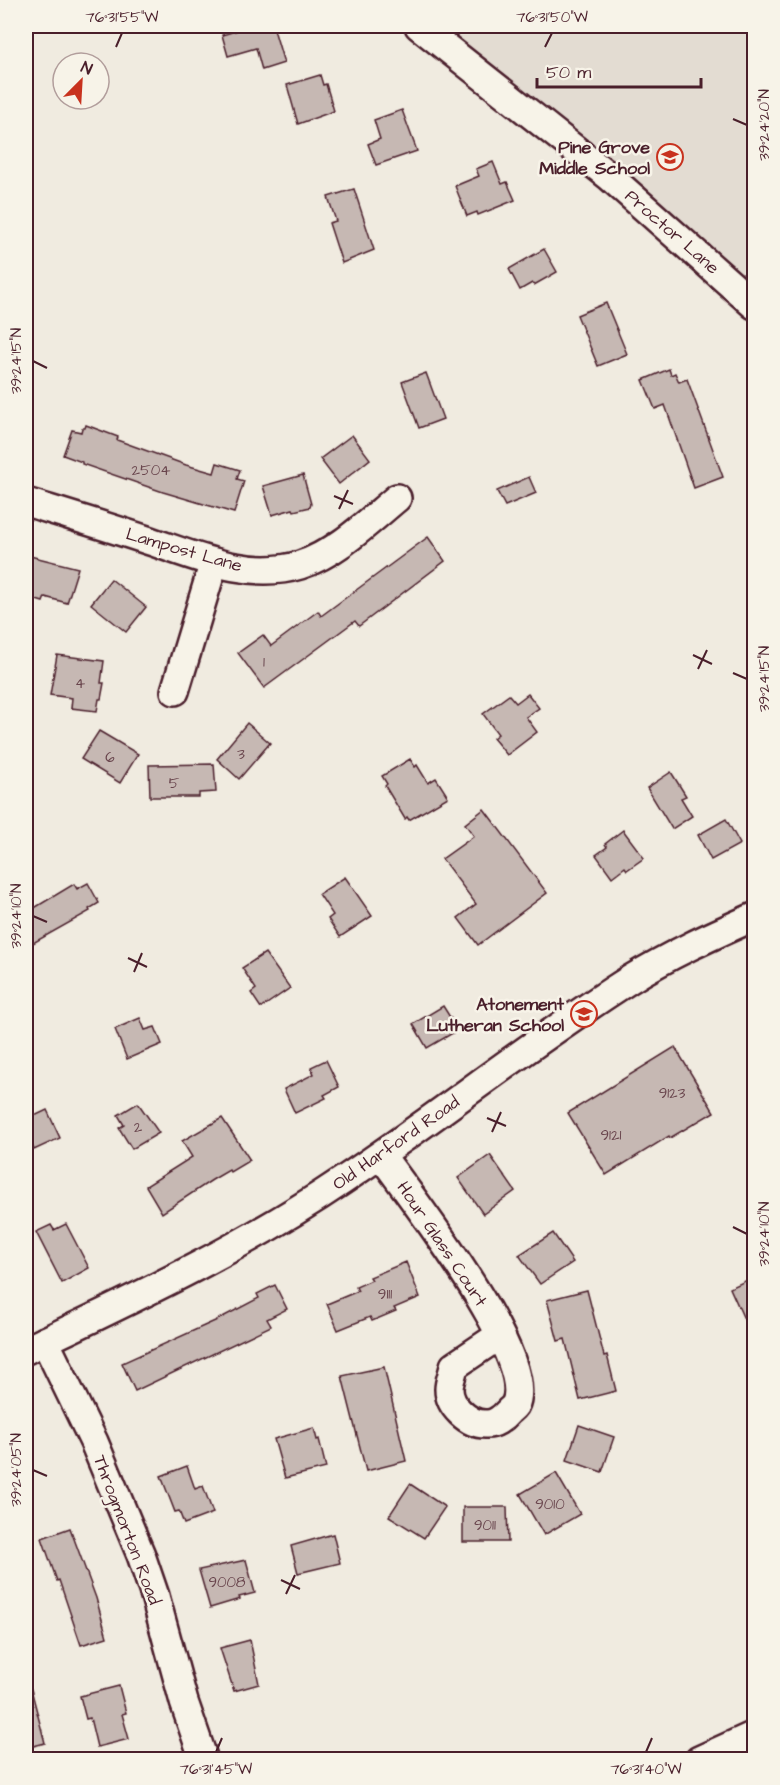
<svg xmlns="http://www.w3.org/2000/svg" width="780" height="1785" font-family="'Architects Daughter',sans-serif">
	<rect width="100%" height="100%" fill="#f0ebe0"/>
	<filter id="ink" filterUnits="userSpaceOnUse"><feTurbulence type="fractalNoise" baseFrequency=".0167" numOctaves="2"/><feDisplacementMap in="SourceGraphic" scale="12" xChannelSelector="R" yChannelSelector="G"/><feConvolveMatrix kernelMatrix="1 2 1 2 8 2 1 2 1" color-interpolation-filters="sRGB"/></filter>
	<g filter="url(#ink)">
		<path fill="#e3dcd2" d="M425 26H754V297Z"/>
		<g fill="#c6b8b3" stroke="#4a1f2b" stroke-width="1.5">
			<path d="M252 26H273L284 63 262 70 256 48 228 56 222 35Z"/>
			<path d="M320 75 323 85 326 84 334 111 298 124 287 85Z"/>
			<path d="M402 110 417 151 376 165 368 144 380 139 374 120Z"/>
			<path d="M493 162 502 184 507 182 515 200 478 215 477 212 467 216 455 186 479 176 476 169Z"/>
			<path d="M354 189 374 250 342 263 329 223 336 221 328 197Z"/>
			<path d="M544 249 557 272 534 285 532 283 520 290 509 269Z"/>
			<path d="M606 303 627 354 598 366 577 315Z"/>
			<path d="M669 369 671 375 675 373 679 382 687 379 723 477 694 488 665 405 655 409 643 380Z"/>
			<path d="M426 373 443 419 419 428 402 382Z"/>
			<path d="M86 425 118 437 117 440 186 465 214 473 217 463 240 470 237 479 244 481 234 513 163 492 82 464V462L63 455 72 430 81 432 82 428H85Z"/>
			<path d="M352 435 370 459 339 484 320 459Z"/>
			<path d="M303 475 311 504 310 507 294 511 293 509 272 515 263 486Z"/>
			<path d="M529 477 536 493 505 506 497 491Z"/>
			<path d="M428 537 445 561 359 626 355 621 264 688 238 653 263 635 271 646 318 611 321 616Z"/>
			<path d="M30 556 78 568 67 603 45 597 43 602 26 597V571Z"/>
			<path d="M111 579 146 607 126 632 91 604Z"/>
			<path d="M57 655 104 661 101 683H104L101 699H99L97 711 71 708 72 698 50 695Z"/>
			<path d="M528 694 539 708 526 717 537 732 507 755 493 738 498 734 483 714 509 695 516 703Z"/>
			<path d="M247 723 270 743 239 779 217 759Z"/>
			<path d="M99 731 138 754 120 783 81 759Z"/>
			<path d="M410 759 415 767 417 765 428 783 436 778 448 797 409 820 407 817 405 819 385 786 387 784 382 776Z"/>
			<path d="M214 764 216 792 199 793V797H150L149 765Z"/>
			<path d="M671 772 686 796 681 798 692 816 672 829 647 788Z"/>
			<path d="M484 809 547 893 478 945 458 918 476 904 442 859 474 836 465 824Z"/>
			<path d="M726 819 740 844 711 860 698 835Z"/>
			<path d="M623 830 644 858 627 870 625 867 612 877 596 855 607 847 605 844Z"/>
			<path d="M345 877 372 916 340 937 328 919 333 915 319 894Z"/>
			<path d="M88 883 99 903 89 909 90 911 26 947V913L74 884 77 889Z"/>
			<path d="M265 953 290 988 261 1008 251 993 256 989 242 968Z"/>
			<path d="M443 1006 458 1030 427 1048 413 1024Z"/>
			<path d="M140 1018 145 1030 155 1027 162 1044 127 1059 115 1029Z"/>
			<path d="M675 1047 714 1112 670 1138 669 1136 606 1175 568 1113Z"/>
			<path d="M326 1060 339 1087 324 1095 326 1098 295 1113 284 1089 314 1074 311 1067Z"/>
			<path d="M138 1103 159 1133 132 1149 119 1128 124 1125 118 1115Z"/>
			<path d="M47 1110 60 1138 34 1150 26 1130V1120Z"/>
			<path d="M222 1118 250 1160 230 1172 229 1170 212 1180 162 1213 146 1186 192 1157 182 1141Z"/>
			<path d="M490 1155 515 1191 483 1214 458 1178Z"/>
			<path d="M66 1224 89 1268 62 1283 36 1232 51 1225 54 1230Z"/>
			<path d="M553 1233 573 1262 540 1284 519 1255Z"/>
			<path d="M406 1262 420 1297 394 1308 396 1311 372 1321 370 1317 338 1330 327 1304 358 1291 356 1287 372 1280 370 1277Z"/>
			<path d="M754 1277V1341L730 1288Z"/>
			<path d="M275 1285 287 1309 267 1319 271 1326 135 1391 122 1363 215 1321 259 1298 257 1294Z"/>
			<path d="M587 1290 604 1356 607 1355 616 1391 580 1400 565 1339 558 1341 547 1300Z"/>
			<path d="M384 1367 406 1461 366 1471 342 1376Z"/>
			<path d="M579 1425 614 1437 602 1472 567 1460Z"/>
			<path d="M314 1428 317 1440 319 1439 326 1468 285 1478 274 1439Z"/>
			<path d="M187 1466 195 1489 203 1486 213 1513 184 1524 179 1511 175 1512 161 1476Z"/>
			<path d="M556 1473 580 1514 544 1535 520 1494Z"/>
			<path d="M410 1484 445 1507 424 1538 389 1516Z"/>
			<path d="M463 1507H507L508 1542H463Z"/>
			<path d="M70 1528 96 1598 107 1637 81 1645 59 1580 57 1581 42 1538Z"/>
			<path d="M333 1534 340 1563 298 1573 291 1546Z"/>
			<path d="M246 1560 255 1593 239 1597 240 1599 210 1608 199 1570Z"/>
			<path d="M250 1640 259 1684 234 1691 220 1648Z"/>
			<path d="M119 1686 126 1713 122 1714 129 1739 97 1747 90 1718 86 1719 80 1696Z"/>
			<path d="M31 1689 45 1743 26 1748V1690Z"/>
		</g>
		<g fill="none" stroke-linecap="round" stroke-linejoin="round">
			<defs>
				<g id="minor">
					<path d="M419 26 610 177 754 305"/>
					<path d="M26 502C65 514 105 526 144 539 193 555 248 581 300 565 337 553 368 522 397 498"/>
					<path d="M175 691 214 562"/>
					<path d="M381 1155C410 1196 538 1358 515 1405 513 1408 511 1409 508 1412 503 1418 494 1425 485 1424 468 1424 449 1406 449 1389 449 1382 453 1373 454 1366L500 1335"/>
					<path d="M45 1341 94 1442 141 1555 155 1596 184 1702 204 1760"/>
					<path d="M26 1350C133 1299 243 1248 342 1181 439 1116 530 1043 629 980 669 955 711 936 754 917"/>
					<path d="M699 1760 754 1735"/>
				</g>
			</defs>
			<use href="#minor" stroke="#4a1f2b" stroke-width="32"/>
			<use href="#minor" stroke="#f7f3e8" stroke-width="27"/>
		</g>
	</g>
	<path fill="none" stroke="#4a1f2b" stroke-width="2" d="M116 47 122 33M545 47 552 33M733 119 747 125M33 361 47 368M334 496 353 504M339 509 348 490M693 655 712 664M698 669 707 650M733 673 747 679M33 916 47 922M128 958 147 967M134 972 142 953M487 1118 506 1126M492 1132 501 1112M733 1227 747 1234M33 1470 47 1476M281 1580 300 1589M286 1594 295 1575M216 1752 222 1738M646 1752 652 1738"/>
	<defs>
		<symbol id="school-ring" viewBox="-11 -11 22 22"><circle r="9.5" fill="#f7f3e8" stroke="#c8321e" stroke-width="1.5"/><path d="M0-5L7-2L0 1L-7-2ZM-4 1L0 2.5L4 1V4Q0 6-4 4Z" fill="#c8321e"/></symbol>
	</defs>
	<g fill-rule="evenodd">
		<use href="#school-ring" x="655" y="142" width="30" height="30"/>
		<use href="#school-ring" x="569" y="999" width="30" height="30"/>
	</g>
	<g text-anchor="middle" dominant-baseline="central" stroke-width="5" stroke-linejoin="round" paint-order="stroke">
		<g font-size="15" fill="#69454d">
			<text x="151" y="470">2504</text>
			<text x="264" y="662">1</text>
			<text x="80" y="683">4</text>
			<text x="241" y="754">3</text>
			<text x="110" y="757">6</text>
			<text x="174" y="783">5</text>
			<text x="672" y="1093">9123</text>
			<text x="138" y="1127">2</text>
			<text x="611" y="1135">9121</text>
			<text x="385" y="1294">9111</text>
			<text x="550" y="1504">9010</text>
			<text x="485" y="1525">9011</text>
			<text x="227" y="1582">9008</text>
		</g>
		<g font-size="18" font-weight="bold" fill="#4a1f2b" stroke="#f7f3e8" text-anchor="end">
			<text x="650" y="147">Pine Grove<tspan x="650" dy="21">Middle School</tspan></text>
			<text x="564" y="1004">Atonement<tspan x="564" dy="21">Lutheran School</tspan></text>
		</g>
		<g font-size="18" fill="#4a1f2b" stroke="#f7f3e8">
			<text transform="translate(672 232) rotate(41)">Proctor Lane</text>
			<text transform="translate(184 550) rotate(16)">Lampost Lane</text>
			<text transform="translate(396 1143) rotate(-35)">Old Harford Road</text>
			<text transform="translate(442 1244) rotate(56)">Hour Glass Court</text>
			<text transform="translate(127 1530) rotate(69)">Throgmorton Road</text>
		</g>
	</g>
	<rect width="780" height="1785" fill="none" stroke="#f7f3e8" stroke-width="66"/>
	<g transform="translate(81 81) rotate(24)"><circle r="28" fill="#f7f3e8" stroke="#b29e9c" stroke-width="1.5"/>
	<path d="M0-4.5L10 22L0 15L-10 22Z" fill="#c8321e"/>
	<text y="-9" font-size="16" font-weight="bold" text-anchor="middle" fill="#4a1f2b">N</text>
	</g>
	<path d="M537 78v9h164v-9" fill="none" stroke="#4a1f2b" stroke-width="3"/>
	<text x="546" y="78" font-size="18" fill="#4a1f2b" stroke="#f7f3e8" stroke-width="4.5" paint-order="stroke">50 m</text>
	<rect x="33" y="33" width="714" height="1719" fill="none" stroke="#4a1f2b" stroke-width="2"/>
	<g font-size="15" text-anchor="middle" fill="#4a1f2b">
		<text x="122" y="22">76°31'55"W</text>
		<text x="552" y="22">76°31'50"W</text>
		<text transform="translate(764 125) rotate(-90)" y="5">39°24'20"N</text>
		<text transform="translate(16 361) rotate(-90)" y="5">39°24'15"N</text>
		<text transform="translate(764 679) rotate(-90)" y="5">39°24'15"N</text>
		<text transform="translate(16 916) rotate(-90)" y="5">39°24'10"N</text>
		<text transform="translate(764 1234) rotate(-90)" y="5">39°24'10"N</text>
		<text transform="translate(16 1470) rotate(-90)" y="5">39°24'05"N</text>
		<text x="216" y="1774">76°31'45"W</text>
		<text x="646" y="1774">76°31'40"W</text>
	</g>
</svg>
